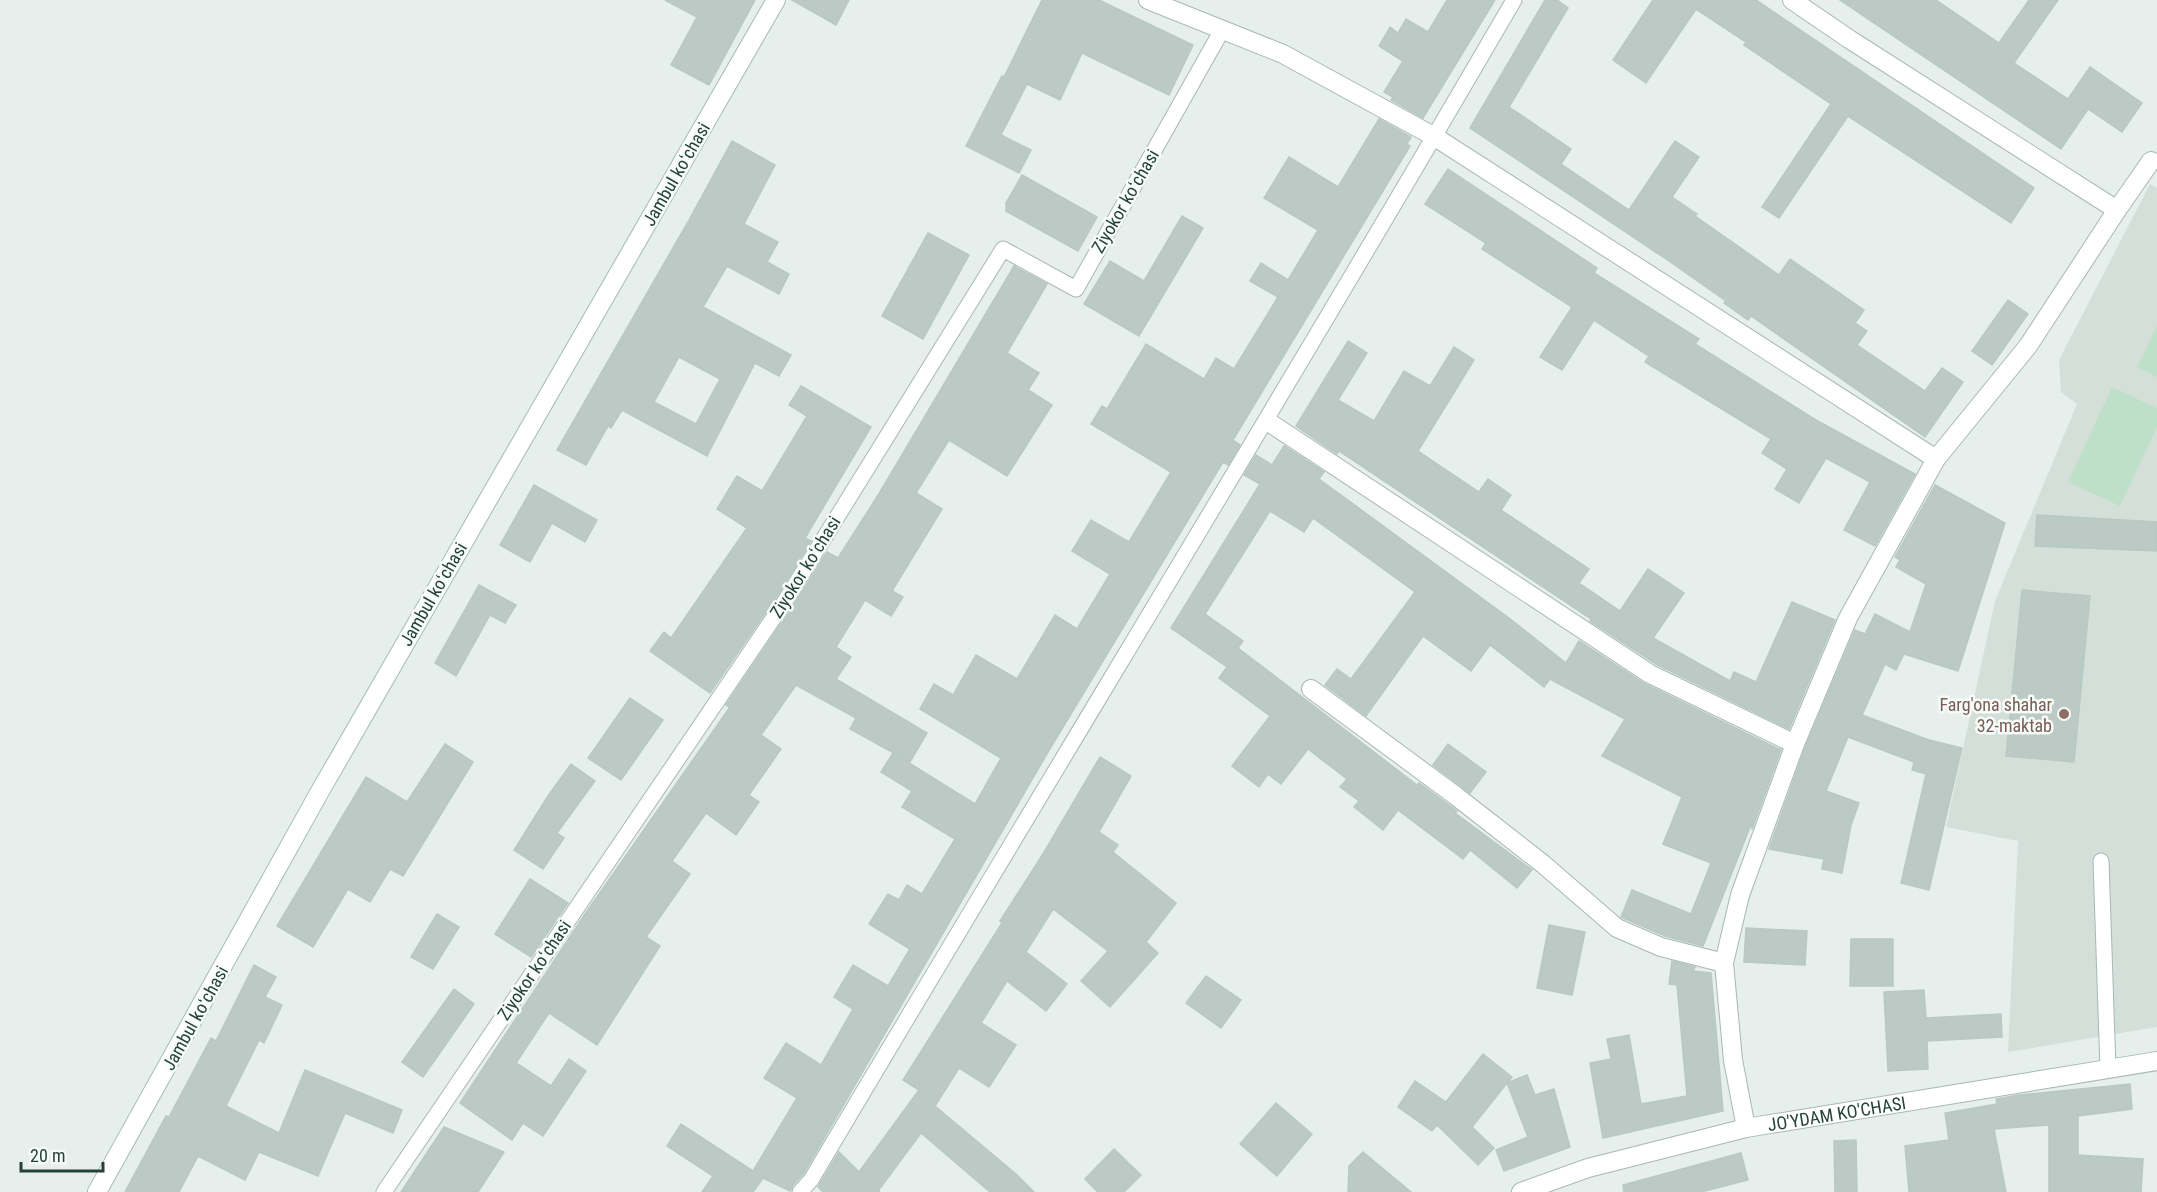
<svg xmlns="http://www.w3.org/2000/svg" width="2157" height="1192" font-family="'Roboto Condensed',sans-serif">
	<rect width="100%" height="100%" fill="#e6efeb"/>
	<path fill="#d4dfda" d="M2150 184 2157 188V1027L2008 1052 2018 841 1946 827 1995 601 2077 404 2061 392 2059 360Z"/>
	<g fill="#bfe0c8">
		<path d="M2157 326V377L2137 367Z"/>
		<path d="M2112 387 2157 408V427L2120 506 2068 482Z"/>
	</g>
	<g fill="#bbcac4" stroke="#b8c9c2" stroke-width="1.5" fill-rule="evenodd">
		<path d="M665 0H755L709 85 671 65 697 17Z"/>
		<path d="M792 0H849L836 25Z"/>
		<path d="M1042 0H1099L1193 45 1169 95 1082 53 1060 100 1027 84 1001 135 1031 150 1019 173 966 146 1002 76 1004 77Z"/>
		<path d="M1447 0H1495L1423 118 1391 100 1393 97 1384 92 1403 61 1379 46 1390 27 1398 33 1406 19 1428 32Z"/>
		<path d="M1545 0H1557L1568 8 1509 107 1571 149 1561 164 1629 210 1675 141 1699 157 1672 197 1697 214 1695 216 1779 275 1790 259 1864 310 1855 323 1867 331 1857 345 1925 391 1942 368 1963 382 1925 437 1751 316 1748 320 1724 303 1726 301 1666 259 1470 128Z"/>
		<path d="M1653 0H1756L2034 188 2011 223 1848 116 1779 218 1762 207 1831 104 1744 45 1746 42 1696 9 1646 83 1613 60Z"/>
		<path d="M1840 0H1936L1999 43 2029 0H2058L2014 63 2068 99 2090 67 2142 103 2122 132 2088 109 2061 149Z"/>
		<path d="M1379 119 1411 137 1407 144 1410 146 1233 440 1240 445 1228 465 1223 462 1048 752 804 1173 793 1185 790 1191 763 1178 753 1192H702L713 1176 667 1146 681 1124 753 1171 797 1098 764 1078 786 1043 821 1065 853 1009 834 997 853 965 888 986 910 949 869 924 888 894 899 900 907 885 922 894 955 839 902 807 912 791 881 772 893 753 975 804 1001 758 920 709 934 684 953 695 976 655 1017 679 1055 615 1077 629 1110 574 1072 551 1091 520 1129 542 1171 472 1091 424 1102 406 1107 409 1146 344 1204 379 1216 358 1234 369 1278 297 1250 281 1261 263 1288 280 1318 230 1264 198 1289 157 1338 187Z"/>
		<path d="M732 141 775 165 744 224 778 242 767 262 789 274 779 294 727 266 703 307 791 355 779 376 755 363 707 456 622 410 611 428 608 426 586 465 557 450 689 220ZM679 357 720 379 696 424 654 402Z"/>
		<path d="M1448 169 1597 268 1594 273 1699 339 1695 344 1816 420 1915 474 1875 546 1844 530 1870 482 1826 458 1799 503 1775 489 1787 469 1762 453 1771 439 1645 362 1649 356 1594 320 1562 370 1540 357 1572 307 1482 249 1486 243 1425 204Z"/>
		<path d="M1022 175 1097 217 1078 251 1006 211V203Z"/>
		<path d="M1182 216 1203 228 1139 336 1084 304 1110 261 1144 281Z"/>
		<path d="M928 233 969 255 923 339 882 316Z"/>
		<path d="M1014 266 1047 284 1007 353 1039 373 1028 390 1052 405 1007 476 949 440 916 493 942 509 892 591 903 597 891 616 865 600 836 647 851 657 836 679 927 733 910 762 850 729 856 718 796 685 761 735 781 749 749 795 759 802 736 835 706 813 672 861 690 874 646 937 660 946 597 1045 549 1013 516 1063 551 1086 569 1059 586 1071 543 1136 523 1123 512 1140 460 1103 585 914 730 707 726 705 795 603 827 552 838 558 880 492Z"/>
		<path d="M2008 300 2028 314 1992 365 1972 351Z"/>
		<path d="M1348 341 1367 353 1338 400 1374 421 1404 371 1430 386 1454 347 1474 360 1418 451 1479 492 1488 479 1511 495 1501 510 1589 569 1579 583 1620 611 1648 569 1684 593 1653 638 1730 681 1734 672 1756 682 1792 602 1835 620 1789 729 1656 664 1590 621 1591 619 1339 451 1337 454 1296 426Z"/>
		<path d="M801 386 871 427 805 538 811 541 779 593 710 693 650 651 664 632 671 638 747 528 717 509 737 476 762 491 807 416 789 405Z"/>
		<path d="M1284 446 1324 472 1319 479 1509 618 1566 663 1579 641 1645 684 1781 750 1752 829V822L1703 946 1665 936 1621 917 1632 890 1691 914 1711 863 1663 844 1682 797 1602 756 1625 719 1550 679 1544 687 1490 645 1471 671 1423 636 1366 716 1325 685 1337 669 1351 679 1415 592 1313 518 1304 532 1270 511 1205 614 1243 641 1238 648 1417 785 1419 783 1449 805 1457 811 1455 813 1532 870 1517 888 1470 850 1463 859 1398 810 1383 830 1354 807 1359 801 1340 787 1347 779 1308 749 1281 784 1268 774 1259 787 1232 766 1270 716 1219 678 1227 667 1171 628 1260 484 1244 475 1256 455 1272 465Z"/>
		<path d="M534 485 597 520 585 542 552 523 530 562 500 545Z"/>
		<path d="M1935 485 2005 523 1958 671 1904 654 1896 670 1885 664 1862 715 1929 740 1962 748 1929 890 1901 883 1926 774 1912 770 1914 762 1848 737 1826 791 1859 803 1851 825 1842 873 1822 869 1824 859 1769 849 1805 748 1855 630 1865 634 1875 614 1910 632 1926 584 1896 567 1900 560 1895 557Z"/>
		<path d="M2037 515 2157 522V551L2035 546Z"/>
		<path d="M479 585 516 605 505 623 490 615 456 676 435 663Z"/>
		<path d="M2022 590 2090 596 2074 762 2006 756Z"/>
		<path d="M630 698 663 720 621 780 588 758Z"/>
		<path d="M445 744 473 762 403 876 390 869 370 902 348 889 313 947 277 926 366 777 407 802Z"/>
		<path d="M1448 744 1486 772 1470 793 1433 765Z"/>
		<path d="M1100 757 1131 776 1099 832 1118 845 1113 852 1176 903 1146 942 1158 953 1110 1007 1081 981 1108 951 1053 909 1026 952 1067 984 1046 1011 1007 981 981 1023 1016 1045 989 1087 959 1068 935 1106 1016 1174 1034 1192H990L921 1133 878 1191 880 1192H823L818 1187 839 1152 859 1172 919 1090 903 1080 1002 923 1000 921 1043 854Z"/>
		<path d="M571 764 595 781 557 833 564 838 543 869 514 850 548 796Z"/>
		<path d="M530 879 568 903 531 957 495 934Z"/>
		<path d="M437 914 459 927 433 969 411 957Z"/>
		<path d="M1549 925 1585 932 1572 995 1537 988Z"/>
		<path d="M1746 928 1807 931 1805 965 1744 962Z"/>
		<path d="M1851 939H1893V986H1850Z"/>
		<path d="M1672 961 1695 967 1693 971 1711 973 1723 1111 1603 1138 1590 1063 1611 1059 1607 1039 1629 1035 1641 1104 1687 1096 1677 985 1669 984Z"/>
		<path d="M254 965 276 977 265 997 282 1005 264 1043 259 1040 226 1106 279 1133 305 1070 402 1110 393 1133 345 1113 318 1176 259 1152 245 1180 198 1156 179 1192H125L166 1116 169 1117 211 1038 216 1041Z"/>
		<path d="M1206 976 1241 1000 1221 1028 1186 1003Z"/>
		<path d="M454 989 474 1004 423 1077 402 1062Z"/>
		<path d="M1924 990 1926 1018 2001 1014 2002 1037 1927 1041 1928 1069 1888 1071 1884 992Z"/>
		<path d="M1483 1054 1512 1077 1507 1083 1527 1075 1535 1095 1554 1089 1570 1147 1504 1171 1496 1150 1528 1137 1507 1083 1472 1127 1494 1148 1478 1165 1437 1125 1432 1131 1398 1107 1415 1081 1446 1102Z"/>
		<path d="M2130 1084 2132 1109 2078 1116V1155L2143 1159 2141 1192H2049V1125L1994 1129 2006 1192H1909L1905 1146 1949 1140 1945 1113 1997 1104 1996 1099 2019 1095Z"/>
		<path d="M1276 1103 1312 1134 1277 1176 1240 1144Z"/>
		<path d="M444 1127 504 1152 478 1192H401Z"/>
		<path d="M1856 1140 1857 1192H1835L1834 1141Z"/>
		<path d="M1114 1149 1141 1175 1124 1192H1098L1085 1179Z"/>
		<path d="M1363 1152 1411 1192H1348L1349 1166Z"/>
		<path d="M1741 1153 1748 1180 1701 1192H1624L1623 1185Z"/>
	</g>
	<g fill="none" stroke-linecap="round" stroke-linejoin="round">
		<defs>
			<g id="lane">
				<path d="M2101 861 2108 1070"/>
				<path d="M384 1192 787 598 1003 249 1076 289 1222 30"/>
				<path d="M800 1192 811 1180C1044 786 1284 396 1514 0"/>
			</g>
			<g id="street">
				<path d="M1148 0 1283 54 1435 137 1936 459 2028 346 2117 210"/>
				<path d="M1792 0 1849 39 2117 210 2151 161"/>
				<path d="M1267 421 1650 674 1795 744 1848 618 1936 459"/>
				<path d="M1311 689 1456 796 1543 864 1617 928 1661 947 1724 963"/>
				<path d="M1746 1128 1733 1060 1724 963 1740 895 1795 744"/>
				<path id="s1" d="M1521 1192 1588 1168 1746 1128 2157 1061"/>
			</g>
			<path id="secondary" d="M97 1192 319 793 776 0"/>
		</defs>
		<use href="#lane" stroke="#a8b8b2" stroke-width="17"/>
		<use href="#street" stroke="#a8b8b2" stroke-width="20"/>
		<use href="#secondary" stroke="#a4bbb3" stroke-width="20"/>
		<use href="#lane" stroke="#fff" stroke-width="15"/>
		<use href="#street" stroke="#fff" stroke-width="18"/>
		<use href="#secondary" stroke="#fff" stroke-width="18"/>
	</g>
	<circle fill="#8d6e63" stroke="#f7fbf9" stroke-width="2" cx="2064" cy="714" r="6"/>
	<g text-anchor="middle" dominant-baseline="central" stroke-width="5" stroke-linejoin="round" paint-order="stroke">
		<g font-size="18" fill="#24423a" stroke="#f7fbf9">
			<text transform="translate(676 174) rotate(-60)">Jambul koʻchasi</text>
			<text transform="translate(1125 201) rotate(-60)">Ziyokor koʻchasi</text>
			<text transform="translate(805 567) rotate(-58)">Ziyokor koʻchasi</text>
			<text transform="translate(433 594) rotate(-60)">Jambul koʻchasi</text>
			<text transform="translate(534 970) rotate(-56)">Ziyokor koʻchasi</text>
			<text transform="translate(195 1018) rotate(-61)">Jambul koʻchasi</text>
			<text stroke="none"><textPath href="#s1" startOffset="326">JO'YDAM KO'CHASI</textPath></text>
		</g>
		<g font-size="18" fill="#785e54" stroke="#f7fbf9" text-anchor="end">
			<text x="2052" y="704">Farg'ona shahar<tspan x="2052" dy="21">32-maktab</tspan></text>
		</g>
	</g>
	<path d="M21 1162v9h82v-9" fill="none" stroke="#24423a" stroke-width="3"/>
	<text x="30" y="1162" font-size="18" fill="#24423a" stroke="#f7fbf9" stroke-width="4.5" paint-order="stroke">20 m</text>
</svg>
